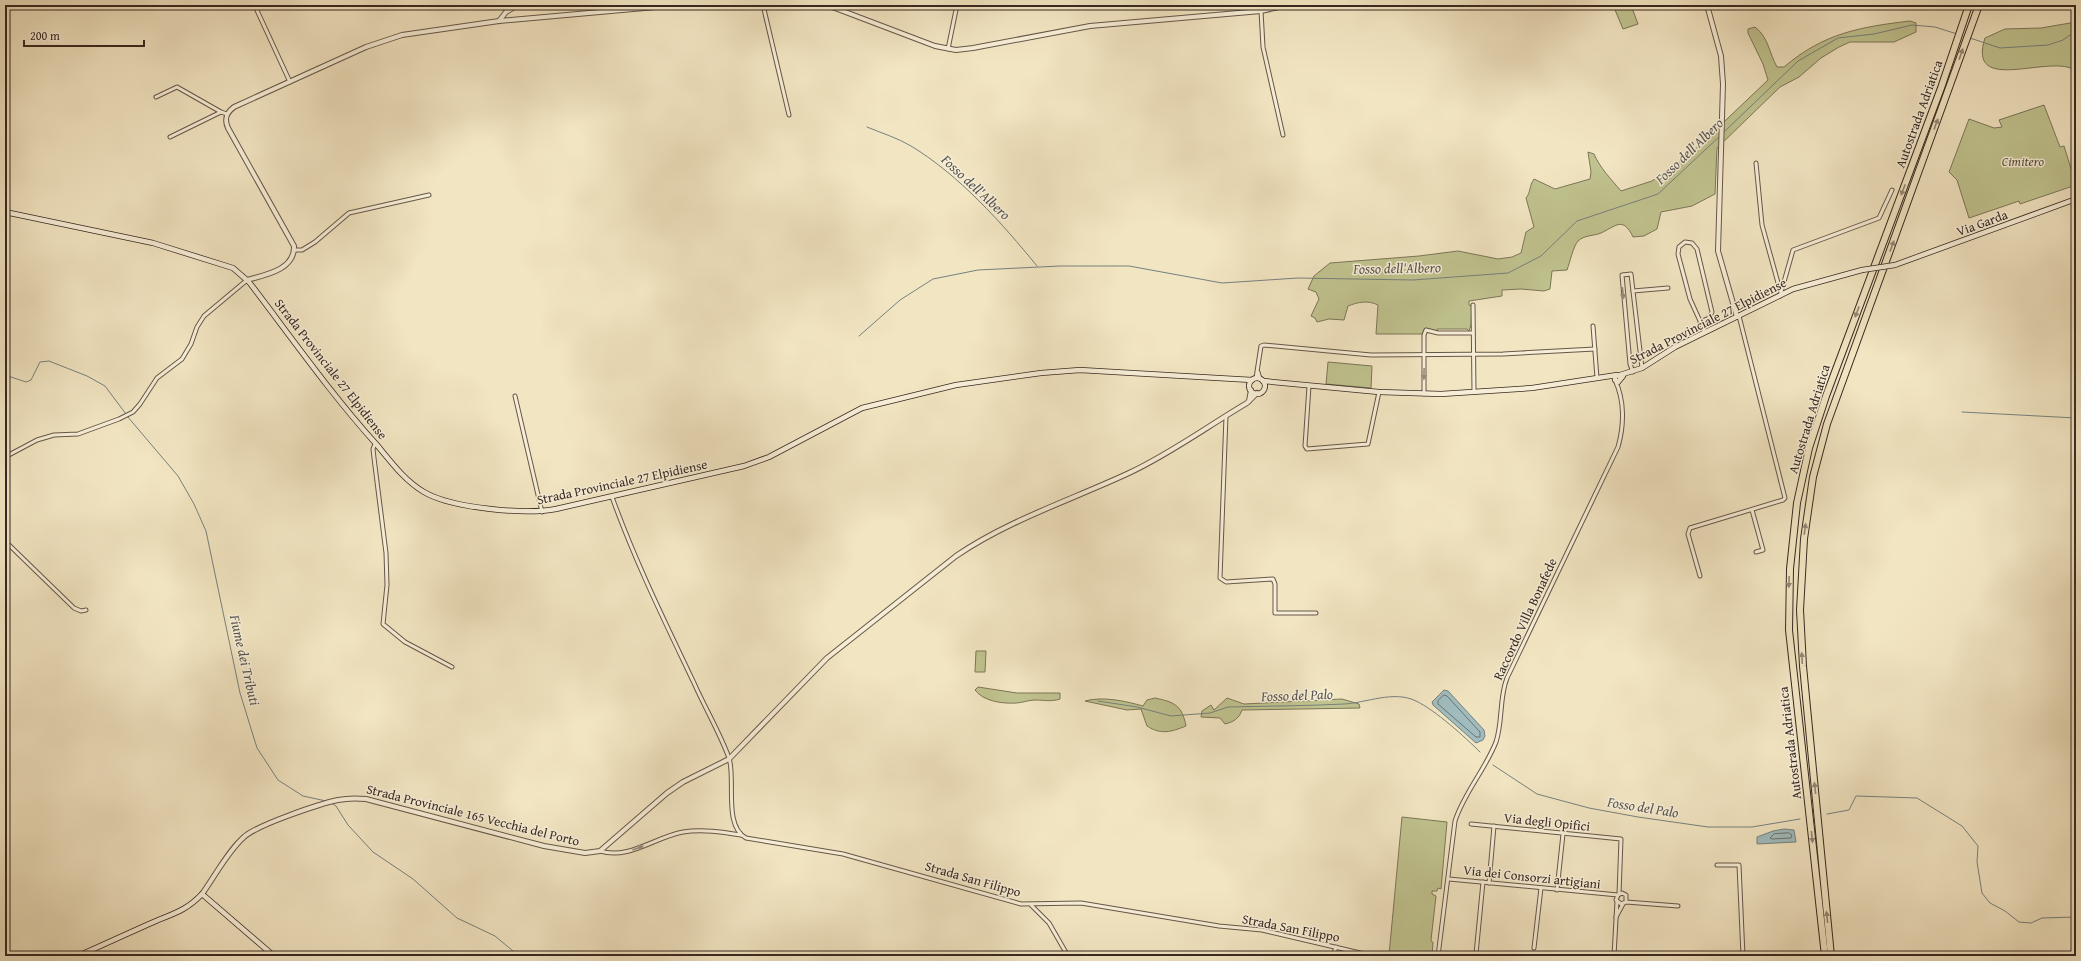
<svg xmlns="http://www.w3.org/2000/svg" width="2081" height="961" font-family="'Gentium Book Plus',serif">
	<rect width="100%" height="100%" fill="#f2e5c2"/>
	<filter id="stains"><feTurbulence type="fractalNoise" baseFrequency=".005" numOctaves="4"/><feColorMatrix values="0 0 0 0 .2 0 0 0 0 .09 0 0 0 0 .02 0 0 0 .5 -.17"/></filter>
	<radialGradient id="worn" r=".72"><stop offset=".6" stop-color="#630" stop-opacity="0"/><stop offset="1" stop-color="#630" stop-opacity=".3"/></radialGradient>
	<g fill="#c0c38f" stroke="#7c7658">
		<path d="M1613 5H1631L1638 24 1623 29Z"/>
		<path d="M1910 21 1916 23V32L1894 42H1850L1839 47 1821 58 1799 77 1780 87 1717 148 1715 194 1692 206 1661 212 1657 229 1644 236 1633 237C1623 216 1616 226 1601 233 1594 236 1584 235 1578 241 1573 247 1570 262 1567 270L1552 271 1550 289 1544 291 1521 289 1502 290V296L1469 301V305L1472 306 1471 325 1469 331 1467 329H1437L1438 332 1425 328 1422 334H1376L1378 305C1368 300 1358 302 1348 306L1344 320 1329 319 1317 322 1315 318 1311 316 1319 299 1316 292 1308 289 1314 276 1330 263 1419 256 1458 251 1498 259 1512 257 1521 253 1526 232 1534 227 1526 198C1531 192 1529 186 1534 179L1555 189 1590 179 1591 172 1588 152 1594 154C1600 168 1611 179 1621 191L1652 181 1687 157 1768 80 1763 64 1748 33V29L1755 27C1769 38 1769 53 1777 67H1784C1824 33 1860 27 1910 21Z"/>
		<path d="M2076 22V71C2053 52 1966 97 1985 38L2005 29 2041 28Z"/>
		<path d="M2044 105 2060 147 2064 146 2076 185 2020 204 2019 201 1969 218 1957 180 1949 172 1969 119 1994 128 2002 127 1999 120Z"/>
		<path d="M1328 362 1372 366 1371 388 1326 384Z"/>
		<path d="M976 651H986L985 672H975Z"/>
		<path d="M978 687 1017 693H1060V699C1051 702 1044 700 1035 700 1028 700 1022 703 1016 703 1002 704 983 701 975 690Z"/>
		<path d="M1155 698C1174 702 1182 705 1186 726 1171 732 1161 735 1147 726L1141 709 1127 710 1085 701C1103 696 1125 701 1143 706L1147 700Z"/>
		<path d="M1227 698 1244 704 1342 699 1359 704 1360 708 1242 710C1239 719 1233 722 1225 724L1220 718 1201 717 1202 711 1211 705 1214 710Z"/>
		<path d="M1402 817 1447 822 1441 889 1438 888 1437 891H1432V894L1436 896 1431 940 1433 943 1432 955 1433 956 1389 955Z"/>
	</g>
	<g fill="#a0bcbe" stroke="#76817f">
		<path d="M1444 690 1448 691 1484 730 1485 736 1483 740 1476 743 1433 705 1432 702Z"/>
		<path d="M1784 829 1794 830 1796 842 1757 844V837L1773 831Z"/>
	</g>
	<g fill="none" stroke-linecap="round" stroke-linejoin="round">
		<g stroke="#6c7270" stroke-width="1">
			<path d="M1444 695 1447 696 1480 732V737H1476L1438 704V701Z"/>
			<path d="M1789 833 1792 835 1791 838 1772 839 1770 838 1774 834Z"/>
		</g>
		<g stroke="#76817f" stroke-width="1">
			<path d="M1970 38 2000 48 2048 45 2063 40 2076 31"/>
			<path d="M867 127C881 133 898 138 911 146 959 175 1002 223 1037 266"/>
			<path d="M1724 132 1798 61 1838 38 1874 34 1912 25 1935 27 1957 34"/>
			<path d="M859 336 900 300 933 279 978 270 1060 266H1129L1222 283 1298 278 1413 280 1508 273 1541 256 1577 221 1658 194 1720 136"/>
			<path d="M5 375 26 382 31 380 40 362 49 361 87 376 105 386 126 414"/>
			<path d="M1962 412 2076 418"/>
			<path d="M127 416 178 476 194 504 206 531 240 693 257 748 278 780 303 796 326 801"/>
			<path d="M1098 701 1137 707 1171 716 1210 713 1228 707C1267 706 1305 706 1344 704 1366 703 1394 690 1416 701 1435 710 1465 737 1480 752"/>
			<path d="M1493 765 1537 794 1589 808 1638 817 1708 827H1752L1800 819"/>
			<path d="M331 803 336 806 348 825 373 852 413 879 457 918 495 936 519 956"/>
			<path d="M1827 814 1849 810 1856 796 1917 798 1962 826 1978 846 1977 862 1982 893 1990 903 2005 911 2019 922 2031 923 2042 918 2076 917"/>
		</g>
		<defs>
			<g id="minor">
				<path d="M763 5 789 115"/>
				<path d="M255 6 290 82"/>
				<path d="M1261 11 1263 47 1283 135"/>
				<path d="M948 49 957 5"/>
				<path d="M156 97 177 87 221 112"/>
				<path d="M170 137 221 112 227 114"/>
				<path d="M1756 163 1762 225 1780 290"/>
				<path d="M294 250H302L315 242 349 213 429 195"/>
				<path d="M1633 291 1668 288"/>
				<path d="M1780 296 1793 250 1879 218 1892 190"/>
				<path d="M1473 305 1474 392"/>
				<path d="M1700 322 1709 318 1712 312 1697 249 1692 243 1685 242 1679 247 1678 254 1690 299 1705 332"/>
				<path d="M1593 326 1597 378"/>
				<path d="M1258 372 1260 379"/>
				<path d="M1633 372 1630 364 1622 275 1631 274 1642 368"/>
				<path d="M1256 378 1261 346 1264 345 1371 355 1503 354 1595 349"/>
				<path d="M1309 386 1305 446 1307 449 1368 444 1379 392"/>
				<path d="M1424 394V335L1426 330 1438 333H1473"/>
				<path d="M515 396 542 512"/>
				<path d="M1226 416 1220 578 1226 582 1273 579 1275 584V613H1316"/>
				<path d="M375 444 373 449 374 458 386 553 387 585 383 624 405 642 452 667"/>
				<path d="M5 457 37 440 54 435 78 434 119 419 133 412 140 404 157 378 182 359 191 344 197 327 204 316 247 280"/>
				<path d="M612 497C635 561 665 622 694 683 705 708 720 733 729 758 736 779 723 826 746 838L843 854 1021 904 1081 903 1219 926 1262 930 1373 956"/>
				<path d="M1752 510 1763 550 1756 552"/>
				<path d="M5 541 74 608 81 611 86 610"/>
				<path d="M1700 576 1688 534 1690 528 1783 500 1785 498 1739 316"/>
				<path d="M1471 824 1621 839 1619 894"/>
				<path d="M600 851C629 860 655 837 683 832 702 829 722 832 741 835"/>
				<path d="M1717 865H1739L1743 956"/>
				<path d="M1449 879 1618 895"/>
				<path d="M1489 883 1494 826"/>
				<path d="M1557 890 1563 834"/>
				<path d="M1626 902V895L1622 893 1618 895 1616 900 1621 904 1626 902 1678 906"/>
				<path d="M1031 905 1049 923 1068 956"/>
				<path d="M1616 917 1623 904"/>
				<path d="M1534 948 1541 888"/>
				<path d="M1476 954 1483 882"/>
				<path d="M1333 956 1336 947"/>
				<path d="M1438 956 1455 821C1464 793 1485 770 1496 742 1503 721 1499 698 1507 678L1618 447C1624 426 1625 401 1615 380"/>
				<path d="M1614 956 1617 901"/>
				<path d="M1673 956H1720"/>
			</g>
			<g id="tertiary">
				<path d="M827 5 935 46 956 50 973 48 1090 26 1261 11 1288 5"/>
				<path d="M1707 5 1721 56 1723 84 1718 251 1737 317"/>
				<path d="M499 21 506 12 518 5"/>
				<path d="M247 280C265 275 295 270 294 246L228 128C224 119 226 113 234 107L366 47 402 35 499 21 678 5"/>
				<path d="M1249 401 1251 390"/>
				<path d="M202 894C215 876 228 851 244 837 257 825 319 804 338 800 348 798 356 798 366 799L544 846 585 853 600 851 667 793 683 782 729 759 827 658 956 556C1009 520 1071 500 1129 473 1170 454 1208 426 1247 403L1257 393"/>
			</g>
			<g id="secondary">
				<path d="M5 212 153 243 233 268 249 282C291 337 331 394 377 445 391 462 405 481 424 492 451 508 525 515 556 509L744 466 769 457 862 408 956 385 1041 373 1080 370 1252 380"/>
				<path d="M1895 265 2076 199"/>
				<path d="M1620 375 1642 368 1675 347 1793 289 1862 270"/>
				<path d="M1615 376V380L1618 382 1623 376"/>
				<circle cx="1257" cy="386" r="8"/>
				<path d="M1263 381 1379 392 1441 394 1532 388 1617 375 1621 377"/>
				<path d="M78 956C102 945 125 935 149 924 171 914 185 912 202 894L274 956"/>
			</g>
			<g id="motorway">
				<path d="M1825 956 1789 630 1790 569 1797 503 1809 448 1826 396 1941 88 1969 5"/>
				<path d="M1831 956 1803 666 1800 610 1804 539 1813 477 1827 424 1979 5"/>
			</g>
		</defs>
		<use href="#minor" stroke="#665749" stroke-width="5"/>
		<use href="#tertiary" stroke="#665749" stroke-width="6"/>
		<use href="#secondary" stroke="#372821" stroke-width="6"/>
		<use href="#motorway" stroke="#372821" stroke-width="8"/>
		<use href="#minor" stroke="#f7eed7" stroke-width="3"/>
		<use href="#tertiary" stroke="#f7eed7" stroke-width="4"/>
		<use href="#secondary" stroke="#f7eed7" stroke-width="4.5"/>
		<use href="#motorway" stroke="#f2e5c2" stroke-width="6"/>
		<defs>
			<path id="secondary-bridge" d="M1862 270 1895 265"/>
		</defs>
		<use href="#secondary-bridge" stroke="#372821" stroke-width="6" stroke-linecap="butt"/>
		<use href="#secondary-bridge" stroke="#f7eed7" stroke-width="4.5"/>
	</g>
	<defs><path id="oneway-solid" d="M-6-.8H1V-3.2L6.5 0L1 3.2V.8H-6Z"/></defs>
	<g fill="#948672">
		<use href="#oneway-solid" transform="translate(1961 54) rotate(-71)"/>
		<use href="#oneway-solid" transform="translate(1936 124) rotate(-70)"/>
		<use href="#oneway-solid" transform="translate(1903 190) rotate(111)"/>
		<use href="#oneway-solid" transform="translate(1892 246) rotate(-70)"/>
		<use href="#oneway-solid" transform="translate(1857 312) rotate(111)"/>
		<use href="#oneway-solid" transform="translate(1805 529) rotate(-82)"/>
		<use href="#oneway-solid" transform="translate(1789 582) rotate(92)"/>
		<use href="#oneway-solid" transform="translate(1802 658) rotate(-93)"/>
		<use href="#oneway-solid" transform="translate(1815 788) rotate(-96)"/>
		<use href="#oneway-solid" transform="translate(1812 837) rotate(84)"/>
		<use href="#oneway-solid" transform="translate(1827 917) rotate(-96)"/>
	</g>
	<g fill="#978b7c">
		<use href="#oneway-solid" transform="translate(1623 293) rotate(84)"/>
		<use href="#oneway-solid" transform="translate(1424 374) rotate(91)"/>
		<use href="#oneway-solid" transform="translate(638 848) rotate(-20)"/>
	</g>
	<g text-anchor="middle" dominant-baseline="central" stroke-width="3" stroke-linejoin="round" paint-order="stroke">
		<g font-size="13" fill="#372821" stroke="#f7eed7">
			<text transform="translate(1919 114) rotate(-70)">Autostrada Adriatica</text>
			<text transform="translate(1982 223) rotate(-20)">Via Garda</text>
			<text transform="translate(1708 321) rotate(-27)">Strada Provinciale 27 Elpidiense</text>
			<text transform="translate(331 369) rotate(52)">Strada Provinciale 27 Elpidiense</text>
			<text transform="translate(1809 419) rotate(-73)">Autostrada Adriatica</text>
			<text transform="translate(622 482) rotate(-12)">Strada Provinciale 27 Elpidiense</text>
			<text transform="translate(1525 619) rotate(-65)">Raccordo Villa Bonafede</text>
			<text transform="translate(1790 743) rotate(-97)">Autostrada Adriatica</text>
			<text transform="translate(473 815) rotate(14)">Strada Provinciale 165 Vecchia del Porto</text>
			<text transform="translate(1547 822) rotate(6)">Via degli Opifici</text>
			<text transform="translate(1532 877) rotate(6)">Via dei Consorzi artigiani</text>
			<text transform="translate(973 879) rotate(16)">Strada San Filippo</text>
			<text transform="translate(1291 928) rotate(11)">Strada San Filippo</text>
		</g>
		<g font-size="13" font-style="italic" fill="#594f3c" stroke="#f7eed7">
			<text x="2023" y="161">Cimitero</text>
		</g>
		<g font-size="14" font-style="italic" fill="#565450" stroke="#f7eed7">
			<text transform="translate(1689 151) rotate(-44)">Fosso dell'Albero</text>
			<text transform="translate(976 187) rotate(43)">Fosso dell'Albero</text>
			<text transform="translate(1397 268) rotate(-1)">Fosso dell'Albero</text>
			<text transform="translate(245 660) rotate(77)">Fiume dei Tributi</text>
			<text transform="translate(1297 695) rotate(-2)">Fosso del Palo</text>
			<text transform="translate(1643 807) rotate(9)">Fosso del Palo</text>
		</g>
	</g>
	<rect width="2081" height="961" fill="none" stroke="#f2e5c2" stroke-width="20"/>
	<rect x="6" y="6" width="2069" height="949" fill="none" stroke="#372821" stroke-width="2"/>
	<rect x="10" y="10" width="2061" height="941" fill="none" stroke="#372821"/>
	<path d="M24 40v6h120v-6" fill="none" stroke="#372821" stroke-width="2"/>
	<text x="30" y="40" font-size="12" fill="#372821" stroke="#f7eed7" stroke-width="3" paint-order="stroke">200 m</text>
	<rect width="100%" height="100%" filter="url(#stains)"/>
	<rect width="100%" height="100%" fill="url(#worn)"/>
</svg>
